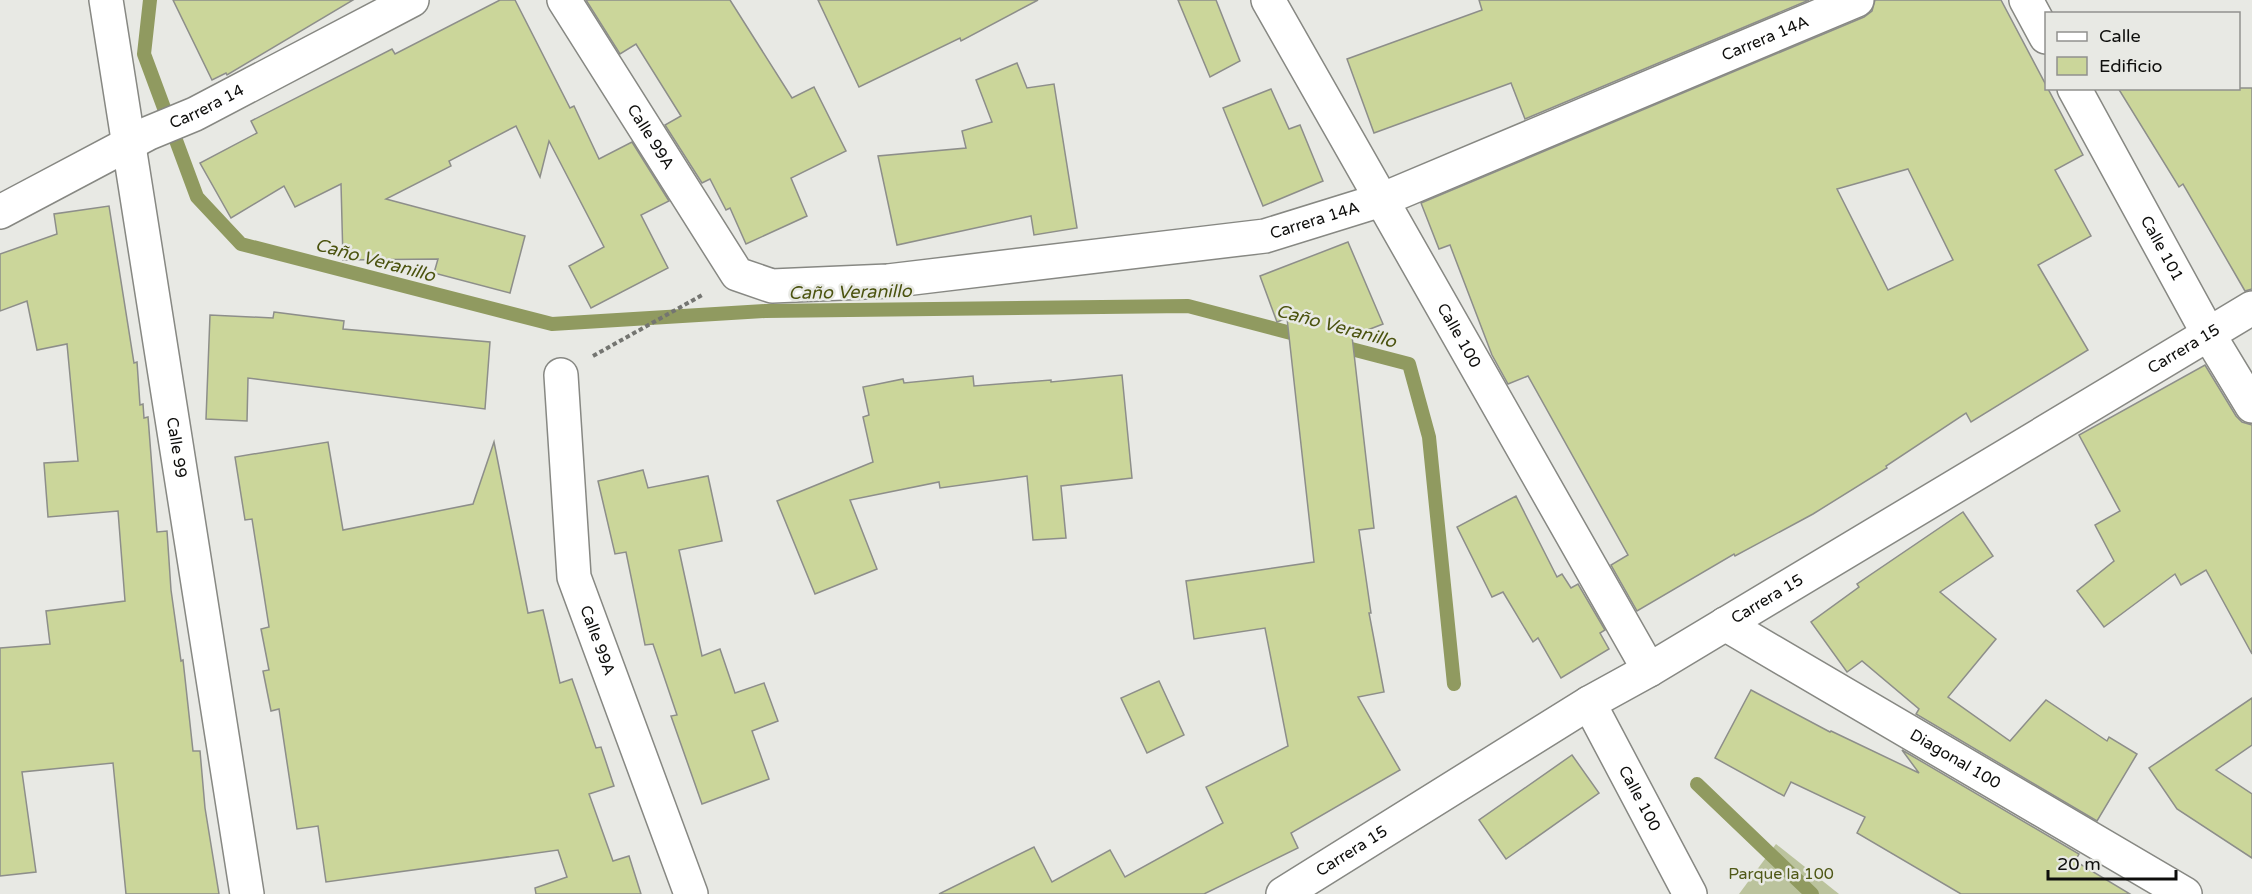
<svg xmlns="http://www.w3.org/2000/svg" width="2252" height="894" font-family="'Varela Round',sans-serif">
	<rect width="100%" height="100%" fill="#e8e9e4"/>
	<path fill="#bbc39d" d="M1776 844 1839 894H1739Z"/>
	<g fill="none" stroke-linecap="round" stroke-linejoin="round">
		<g stroke="#909a60" stroke-width="14">
			<path d="M150 0 144 54 197 197 241 244 552 324 765 311 1188 306 1306 337"/>
			<path d="M1336 345 1409 364 1429 437 1454 684"/>
			<path d="M1697 784 1812 894"/>
		</g>
	</g>
	<g fill="#cbd69a" stroke="#8d8e8a" stroke-width="1.5" fill-rule="evenodd">
		<path d="M173 0H353L227 75 226 73 212 80Z"/>
		<path d="M500 0H515L570 108 574 106 599 159 632 142 669 201 641 215 668 268 591 308 569 266 604 247 549 141 540 177 516 126 449 161 451 166 386 199 525 236 510 293 434 273 438 259 343 260 341 184 295 207 284 186 231 218 200 163 257 133 251 121 392 49 395 54Z"/>
		<path d="M586 0H730L792 98 814 87 846 151 791 178 807 216 746 244 730 208 726 210 710 179 702 183 665 125 681 116 636 44 620 54Z"/>
		<path d="M818 0H1038L961 41 960 38 859 87Z"/>
		<path d="M1178 0H1216L1240 61 1210 77Z"/>
		<path d="M1479 0H1809L1525 119 1511 83 1374 133 1347 59 1482 10Z"/>
		<path d="M1875 0H2001L2083 155 2055 170 2091 236 2038 265 2088 350 1971 422 1966 413 1886 466 1887 468 1813 514 1735 556 1734 554 1637 611 1611 565 1628 555 1528 376 1508 384 1492 355 1450 245 1439 249 1421 203 1864 17 1872 11ZM1908 169 1953 260 1888 290 1837 189Z"/>
		<path d="M1017 63 1027 88 1054 84 1077 228 1034 235 1031 216 897 245 878 156 966 148 962 131 992 122 976 80Z"/>
		<path d="M2118 88H2252V289L2245 291 2183 184 2179 187Z"/>
		<path d="M1271 89 1289 129 1300 125 1323 181 1263 206 1223 108Z"/>
		<path d="M109 206 134 363 137 362 140 405 143 404 144 418 148 417 157 532 167 531 171 590 181 661 183 660 193 751H200L205 808 219 894H126L113 763 22 772 36 872 0 876V648L50 644 46 611 125 601 118 511 48 517 44 463 78 461 67 344 37 350 27 301 0 311V254L57 234 54 214Z"/>
		<path d="M1348 242 1383 324 1352 336 1374 528 1359 530 1371 613H1369L1384 692 1358 697 1400 770 1291 833 1298 848 1204 894H939L1034 847 1052 882 1110 850 1125 877 1223 823 1206 787 1288 746 1265 628 1194 639 1186 581 1314 562 1287 318 1277 322 1260 276Z"/>
		<path d="M274 312 344 321 343 329 490 342 485 409 248 378 247 421 206 419 210 315 273 318Z"/>
		<path d="M2205 365 2236 416 2242 422 2252 425V654L2206 570 2181 585 2175 574 2104 627 2077 591 2114 561 2095 525 2120 511 2079 435Z"/>
		<path d="M1122 375 1132 478 1061 486 1066 538 1033 540 1027 476 940 488 939 482 850 500 877 569 815 594 777 501 873 462 863 417 869 415 863 387 903 379 904 383 973 376 974 386 1051 380V382Z"/>
		<path d="M328 442 343 530 473 504 494 442 528 613 543 610 560 683 572 679 596 748 601 747 614 786 589 794 613 861 629 856 641 894H536L535 888 567 877 558 850 326 882 318 826 297 829 279 709 271 711 263 671 269 670 261 629 269 627 252 519 245 520 235 457Z"/>
		<path d="M643 470 648 488 708 476 722 541 679 550 702 656 720 649 735 693 764 683 778 721 752 731 769 779 702 804 671 716 677 715 653 644 645 645 626 552 615 554 598 481Z"/>
		<path d="M1516 496 1557 577 1562 574 1571 588 1578 584 1605 630 1600 633 1609 649 1561 678 1538 638 1533 642 1503 592 1492 597 1457 527Z"/>
		<path d="M1963 512 1993 556 1940 592 1996 639 1948 697 2010 741 2046 700 2107 741 2109 737 2137 754 2097 821 1916 714 1919 709 1862 661 1847 672 1811 622 1859 587 1857 584Z"/>
		<path d="M1159 681 1184 735 1147 753 1121 698Z"/>
		<path d="M1751 690 1830 732 1831 731 1919 773 1902 750 2079 854 2075 861 2130 894H1961L1857 833 1865 817 1791 782 1784 796 1715 758Z"/>
		<path d="M2252 698V745L2216 770 2252 794V858L2177 809 2149 768Z"/>
		<path d="M1572 755 1599 793 1506 859 1479 820Z"/>
	</g>
	<g fill="none" stroke-linecap="round" stroke-linejoin="round">
		<defs>
			<g id="street">
				<path id="s1" d="M106 0 247 894"/>
				<path id="s2" d="M564 0 737 274 772 286 888 281 1265 236 1381 200 1857 0"/>
				<path id="s3" d="M1268 0 1649 670"/>
				<path d="M2026 0 2046 37"/>
				<path id="s4" d="M2074 88 2209 335 2252 406"/>
				<path id="s5" d="M0 212 149 133 195 114 412 0"/>
				<path id="s6" d="M561 375 574 577 691 894"/>
				<path id="s7" d="M1725 624 2185 894"/>
				<path id="s8" d="M1589 703 1690 894"/>
				<path id="s9" d="M1283 894 1589 703 1649 670 2252 308"/>
			</g>
		</defs>
		<use href="#street" stroke="#878883" stroke-width="36"/>
		<path stroke="#747571" stroke-width="4" stroke-dasharray="4.5 3" stroke-linecap="butt" d="M593 356 704 294"/>
		<use href="#street" stroke="#fff" stroke-width="33"/>
	</g>
	<g text-anchor="middle" dominant-baseline="central" stroke-width="5" stroke-linejoin="round" paint-order="stroke">
		<g font-size="16" fill="#0e0e0c" stroke="#e8e9e4">
			<text stroke="none"><textPath href="#s2" startOffset="1395">Carrera 14A</textPath></text>
			<text stroke="none"><textPath href="#s5" startOffset="232">Carrera 14</textPath></text>
			<text stroke="none"><textPath href="#s2" startOffset="162">Calle 99A</textPath></text>
			<text stroke="none"><textPath href="#s2" startOffset="909">Carrera 14A</textPath></text>
			<text stroke="none"><textPath href="#s4" startOffset="183">Calle 101</textPath></text>
			<text stroke="none"><textPath href="#s3" startOffset="386">Calle 100</textPath></text>
			<text stroke="none"><textPath href="#s9" startOffset="1053">Carrera 15</textPath></text>
			<text stroke="none"><textPath href="#s1" startOffset="453">Calle 99</textPath></text>
			<text stroke="none"><textPath href="#s9" startOffset="567">Carrera 15</textPath></text>
			<text stroke="none"><textPath href="#s6" startOffset="270">Calle 99A</textPath></text>
			<text stroke="none"><textPath href="#s7" startOffset="267">Diagonal 100</textPath></text>
			<text stroke="none"><textPath href="#s8" startOffset="108">Calle 100</textPath></text>
			<text stroke="none"><textPath href="#s9" startOffset="81">Carrera 15</textPath></text>
		</g>
		<g font-size="16" fill="#4f5816" stroke="#e8e9e4">
			<text x="1781" y="874">Parque la 100</text>
		</g>
		<g font-size="18" font-style="italic" fill="#4b530f" stroke="#e8e9e4">
			<text transform="translate(375 260) rotate(15)">Caño Veranillo</text>
			<text transform="translate(850 292) rotate(-1)">Caño Veranillo</text>
			<text transform="translate(1336 326) rotate(15)">Caño Veranillo</text>
		</g>
	</g>
	<rect x="2045" y="12" width="195" height="78" fill="#e8e9e4" stroke="#91918e" stroke-width="1.5"/>
	<rect x="2057" y="32" width="30" height="9" fill="#ffffff" stroke="#91918e" stroke-width="1.5"/>
	<text x="2099" y="42" font-size="18" fill="#0e0e0c">Calle</text>
	<rect x="2057" y="57" width="30" height="18" fill="#cbd69a" stroke="#91918e" stroke-width="1.5"/>
	<text x="2099" y="72" font-size="18" fill="#0e0e0c">Edificio</text>
	<path d="M2048 870v9h128v-9" fill="none" stroke="#0e0e0c" stroke-width="3"/>
	<text x="2057" y="870" font-size="18" fill="#0e0e0c" stroke="#e8e9e4" stroke-width="4.5" paint-order="stroke">20 m</text>
</svg>
